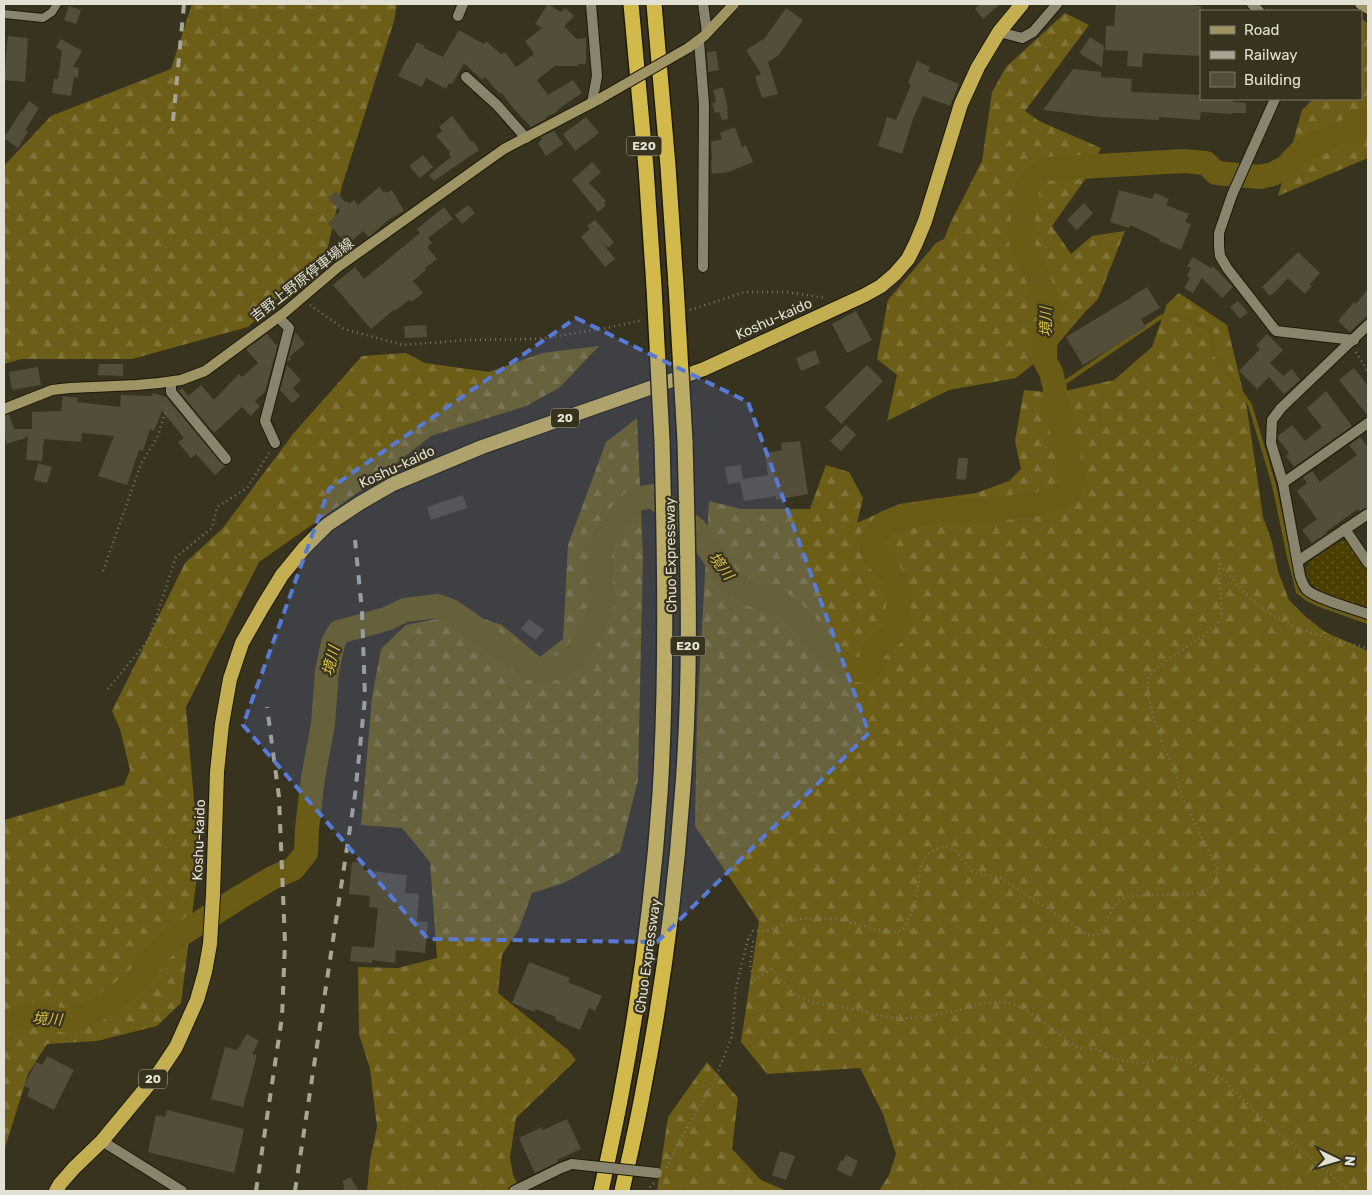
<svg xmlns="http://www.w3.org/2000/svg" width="1372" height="1195" font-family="Rubik,'Noto Sans JP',sans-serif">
	<defs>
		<pattern id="forest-firs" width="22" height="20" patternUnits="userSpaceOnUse" patternTransform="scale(1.25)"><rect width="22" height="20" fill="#6c5d17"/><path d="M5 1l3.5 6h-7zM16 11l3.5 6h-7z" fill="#817438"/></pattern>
		<pattern id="park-dots" width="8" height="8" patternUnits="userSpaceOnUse" patternTransform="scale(1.25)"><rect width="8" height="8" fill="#4a3e00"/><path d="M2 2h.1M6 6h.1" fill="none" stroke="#645a24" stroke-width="1.8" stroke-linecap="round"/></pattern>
	</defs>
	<rect width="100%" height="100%" fill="#37331f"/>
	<g fill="url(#forest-firs)">
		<path d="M192 4H397L394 21 342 186 327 251 248 327 132 359H22L4 364V166L51 116 171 69Z"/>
		<path d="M1065 13 1089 25 1025 111 1039 121 1101 148 1086 178 1052 226 1071 254 1092 236 1125 231 1098 299 1086 311 1056 346 1016 378 949 390 887 421 897 375 877 359 888 300 936 243 944 239 951 222 982 161 992 92 1006 67Z"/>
		<path d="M1361 19 1368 23V158L1278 196 1302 110 1313 99H1361Z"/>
		<path d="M1179 293 1227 325 1247 408 1263 517 1272 542 1278 571 1289 600 1306 617 1325 632 1368 651V1191H879L889 1175 896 1154 883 1114 860 1068 767 1074 741 1042 759 921 695 826 697 718 709 501 741 509H810L826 465 849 472 863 498 857 523 899 504 976 493 1009 481 1021 469 1015 441 1024 390 1056 393 1114 380 1152 347 1167 304Z"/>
		<path d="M599 346 559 388 526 406 431 436 363 489 259 562 186 707 199 859 181 1003 157 1026 97 1041 47 1044 28 1074 4 1151V820L124 785 130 770 120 729 112 711 185 563 223 528 293 434 362 356 406 353 425 363 489 372 542 353Z"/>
		<path d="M637 418 643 557 638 780 620 852 564 883 532 893 519 929 502 955 498 993 568 1050 576 1060 516 1118 510 1157 513 1175 521 1191H367L370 1160 377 1127 370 1069 359 1034 358 967 398 968 437 958 430 862 402 828 361 825 372 697 381 649 406 625 466 613 502 625 540 657 563 639 568 545 606 442Z"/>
		<path d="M707 1062 738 1098 732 1149 761 1180 787 1191H657L668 1117Z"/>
	</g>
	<path fill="url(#park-dots)" d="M1341 541H1349L1368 570V608C1350 602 1316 597 1308 578 1306 574 1306 567 1309 563 1313 558 1334 546 1341 541Z"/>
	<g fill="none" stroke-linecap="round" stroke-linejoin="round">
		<g stroke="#6a5b15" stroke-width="4">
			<path d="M1055 389 1161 317C1183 312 1193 321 1211 331L1214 352 1250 405 1274 485 1289 557 1298 592 1307 599 1317 604 1368 622"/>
			<path d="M1368 968C1365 979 1364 987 1368 998"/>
		</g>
		<path stroke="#6a5b15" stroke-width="24" d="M4 1022 35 1015 68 1021 97 1010 121 993 139 978 155 956 169 942 240 897 272 878 293 869 306 853 307 829 313 778 323 724 327 671 333 643 339 632 386 619 405 610 438 606 451 611 469 623 501 648 509 652 530 668 545 670 560 667 572 659 581 647 593 627 604 597 601 583 600 553 605 535 623 511 636 499 653 496 696 530 729 580 753 595 779 601 802 621 816 638 833 657 848 667 862 671 870 668 872 652 893 634 897 622 899 598 896 581 873 553 872 538 887 522 939 510 978 511 1039 504 1068 492 1073 477 1064 438 1057 413 1055 389 1051 372 1045 361V349L1048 320 1047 301 1034 269 1021 242V232L1028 186 1033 178 1046 169 1184 161 1206 163 1216 173 1260 177 1273 174 1286 167 1302 150 1345 132 1368 119"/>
	</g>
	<g fill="#534e3a">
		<path d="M548 4 561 12 565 8 574 16 564 26 576 39 586 38V64H578V66H557L556 65 537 80 548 95 573 80 582 93 557 110 558 111 545 118 546 119 531 127 513 108 501 92 500 94 485 77 482 80 464 63 452 84 449 83 446 89 426 78 422 87 398 76 407 58 408 59 417 42 425 46 424 48 443 57 459 30 484 44 486 41 501 54 505 52 516 67 534 54 525 41 542 28 535 24Z"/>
		<path d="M980 4H1000L983 19 975 9Z"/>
		<path d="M1116 4H1195V6H1201V56L1143 53 1142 67 1127 66 1128 51 1105 50 1106 26H1114Z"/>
		<path d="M69 6 81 10 76 24 64 20Z"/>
		<path d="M786 8 803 20 778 56 768 62 778 94 762 98 755 76 761 74 746 50 765 38Z"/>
		<path d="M8 36 28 38 25 82 4 80Z"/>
		<path d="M1090 37 1104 46 1102 67 1079 53Z"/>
		<path d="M61 39 82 51 73 67 79 68 78 78 74 77 71 96 52 93 54 79H58L62 51 56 47Z"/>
		<path d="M716 51 719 70 708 72 707 52Z"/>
		<path d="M917 61 930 67 928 71 959 84 950 106 923 96 913 119 902 154 878 146 887 117 896 120 911 85 908 83Z"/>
		<path d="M1073 69 1101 72V77L1132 79 1131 92 1201 95V99H1233V102L1246 103V113H1232V114L1201 112 1200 120 1159 117V120L1101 117 1043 110Z"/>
		<path d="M723 87 728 109H727L728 119 722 120 719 112 715 113 712 104 716 102 713 90Z"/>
		<path d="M29 101 39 108 25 130 28 132 18 148 4 138 21 111 22 112Z"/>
		<path d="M452 116 463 130 471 142 473 141 479 150 434 181 429 175 451 157 449 153 450 152 436 136 442 131 439 127Z"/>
		<path d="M586 117 599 133 575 151 563 134Z"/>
		<path d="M735 127 742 147 746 145 753 162 729 172 712 174 711 163V161L712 160 711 142 722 139 720 133Z"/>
		<path d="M554 131 563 144 546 156 538 143 542 139 541 137Z"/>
		<path d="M423 155 433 167 420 178 409 166Z"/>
		<path d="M592 162 601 172 589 183 606 201 604 203 606 205 598 212 572 180Z"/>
		<path d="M381 185 379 190 381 188 383 192 385 191 387 193 392 190 404 211 388 220 369 237 363 231 347 245 328 223 340 211 328 198 336 191 345 202 347 201 349 204 354 200 358 205Z"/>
		<path d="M1119 190 1152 199 1155 193 1169 199 1166 205 1189 214 1185 222 1191 224 1181 250 1159 241 1160 239 1130 225 1129 228 1110 222Z"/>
		<path d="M1084 203 1093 213 1077 230 1067 220Z"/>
		<path d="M468 205 475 213 462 224 455 215Z"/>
		<path d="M444 207 453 219 428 238 432 243 427 247 437 259 425 268 426 270 413 281 423 293 411 302 409 300 395 311V309L371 329 333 285 355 267 364 279 420 233 417 229Z"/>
		<path d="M595 220 614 242 608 248 601 241 615 259 605 267 581 237 590 229 587 226Z"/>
		<path d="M1298 252 1320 273 1310 284 1312 286 1305 294 1288 278 1276 291 1270 296 1262 287Z"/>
		<path d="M1193 257 1211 268 1213 266 1233 287 1222 298 1202 278 1193 293 1184 288 1190 278 1187 276 1191 268 1187 266Z"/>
		<path d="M1147 287 1160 308 1141 319 1146 327 1083 365 1066 337 1132 297V296Z"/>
		<path d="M1368 289V315L1350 332 1338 321 1354 302 1356 304Z"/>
		<path d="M1238 301 1248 312 1240 319 1230 307Z"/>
		<path d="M856 311 872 340 847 353 832 324Z"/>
		<path d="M426 325 427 337 405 338 404 326Z"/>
		<path d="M295 332 305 344 289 357 291 359 287 362Z"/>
		<path d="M267 334 276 345 278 344 265 392 255 401 260 406 251 416 242 407 214 433 179 391 182 388 188 396 201 385 214 400 239 374 242 377 258 363 246 349Z"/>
		<path d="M1267 334 1283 350 1270 363 1283 376 1292 369 1300 380 1284 394 1269 377 1257 389 1239 371 1260 349 1256 345Z"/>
		<path d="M815 350 820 363 801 371 796 358Z"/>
		<path d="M99 364H123V376L98 375Z"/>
		<path d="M287 365 301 380 293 388 300 396 292 403 280 390Z"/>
		<path d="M867 365 883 381 841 424 825 407Z"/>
		<path d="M38 367 41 385 12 390 9 372Z"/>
		<path d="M1354 368 1368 386V416L1339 380Z"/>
		<path d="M1326 391 1352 426 1294 467 1286 456 1289 453 1278 439V436L1292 425 1305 441 1322 427 1307 408Z"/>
		<path d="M153 393 166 397 221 463 225 466 215 475 196 454 191 458 178 442 184 438 162 411 154 431 150 429 143 451 139 450 127 485 98 476 114 436 82 433 81 442 44 439 42 461 26 460 28 437 7 444 4 433V416L9 414 14 429H32V412L61 411 63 396 78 398 77 402 120 407 121 395 152 396Z"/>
		<path d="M846 425 856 435 841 451 830 441Z"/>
		<path d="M1360 437 1368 447V507L1360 511 1358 509 1326 532 1327 533 1312 543 1302 530 1317 519 1297 491 1307 483 1303 477 1312 471 1320 482 1357 455 1349 445Z"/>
		<path d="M800 441 808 494 776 500V496L744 501 740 482 728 484 725 467 741 465 743 479 768 475 765 453 782 450 781 443Z"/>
		<path d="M958 458H968L966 480 956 479Z"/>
		<path d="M38 463 52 467 47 483 34 480Z"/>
		<path d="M463 495 467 508 431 520 427 507Z"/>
		<path d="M529 619 544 630 536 640 521 629Z"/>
		<path d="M352 862 364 863 363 870 407 875 405 893 419 894 417 921 428 922 425 953 396 950 395 963 372 960V963L350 961 352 946 374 948 378 908 369 907 370 896 349 894Z"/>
		<path d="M529 962 570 978 568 982 602 996 595 1011 589 1008 580 1030 555 1020 556 1017 536 1009 534 1012 512 1003Z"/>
		<path d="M247 1034 259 1041 252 1054 257 1055 243 1107 211 1099 225 1047 237 1050Z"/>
		<path d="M47 1056 74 1070 54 1110 27 1096 30 1089 24 1086 36 1062 42 1065Z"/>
		<path d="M167 1110 244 1129 234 1173 148 1152 156 1115 165 1117Z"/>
		<path d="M567 1119 581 1149 557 1160 558 1162 535 1173 519 1138 542 1127 543 1130Z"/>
		<path d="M780 1151 795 1156 786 1180 772 1175Z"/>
		<path d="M846 1155 858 1161 851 1177 837 1170 841 1160 843 1161Z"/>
		<path d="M350 1177 359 1191H343L344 1185 342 1182Z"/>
	</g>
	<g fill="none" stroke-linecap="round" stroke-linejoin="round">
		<defs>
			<path id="service" d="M4 14 43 18 52 12 57 4"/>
			<g id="minor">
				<path d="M591 4 597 76 592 103"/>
				<path d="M703 4 707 32"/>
				<path d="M1252 4 1259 11"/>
				<path d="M458 16 463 4"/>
				<path d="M999 32 1022 38 1033 32 1057 4"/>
				<path d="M699 41 704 104 703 267"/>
				<path d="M466 77 497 105 526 138"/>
				<path d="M1275 99 1232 195 1219 233V246L1220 256 1227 268 1276 331 1354 340"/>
				<path d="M1368 325 1281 408 1272 420 1271 443 1283 483 1300 576C1302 581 1303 586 1307 590 1317 599 1354 609 1368 614"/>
				<path d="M171 382V392L226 459"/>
				<path d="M275 443 265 421 289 328 279 318"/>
				<path d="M1283 483 1368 423"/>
				<path d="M1345 529 1368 563"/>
				<path d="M1298 561 1368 514"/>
				<path d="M102 1141 182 1191"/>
				<path d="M514 1191 561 1168 572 1164"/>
			</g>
			<g id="secondary">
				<path d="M1360 4 1368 9"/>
				<path d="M688 48 704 36 734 4"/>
				<path d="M4 409 52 390 70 388 137 385 159 383 181 380 205 371 284 313 338 267 504 149 601 98"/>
			</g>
			<path id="trunk" d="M56 1191 60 1184 74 1168 102 1141 160 1071 176 1047 197 1000 205 972 210 944 213 895 217 772 222 724 230 679 242 643 263 606 282 575 305 547 327 525 360 503 393 484 482 447 704 369 865 295 881 286 895 274 908 259 916 243 925 221 961 104 978 67 999 32 1022 4"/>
			<g id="motorway">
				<path d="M631 4 646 168 654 287"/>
				<path d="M654 4 668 166 676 285"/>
				<path d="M601 1191C608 1159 615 1127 621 1095 640 995 653 895 660 794 667 676 665 559 662 441"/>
				<path d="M622 1191C629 1158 637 1125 643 1091 662 994 675 896 682 798 692 679 688 560 685 441"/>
			</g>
		</defs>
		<use href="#service" stroke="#1f1a07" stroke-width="10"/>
		<use href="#minor" stroke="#1f1a07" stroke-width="12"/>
		<use href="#secondary" stroke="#1f1a07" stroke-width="12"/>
		<use href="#trunk" stroke="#1f1a07" stroke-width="16"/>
		<use href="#motorway" stroke="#1f1a07" stroke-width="18"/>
		<g stroke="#7b7866" stroke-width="2.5" stroke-dasharray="1 4" stroke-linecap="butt">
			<path d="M310 305 344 329 403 345 468 340 538 339 602 329 643 320"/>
			<path d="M690 310 745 292H786L826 298"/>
			<path d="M1356 352 1368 372"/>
			<path d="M103 571 141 464 158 436 167 406"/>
			<path d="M108 689 149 639 176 557 212 528 217 507 247 488 269 453"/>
			<path d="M748 939 753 942 750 964 753 980 772 969C781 979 790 992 802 999 813 1004 827 1004 839 1006 866 1011 894 1022 922 1017 931 1016 940 1014 949 1012 979 1007 995 993 1026 1010L1078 1048 1098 1049 1110 1058 1119 1060 1142 1063 1165 1057 1173 1058 1189 1062 1221 1078 1275 1131 1311 1158 1350 1191"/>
			<path d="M667 1168 679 1142 715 1079 732 1036 736 987 748 939 753 931C770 933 778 926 793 921 807 917 820 918 835 919 848 920 893 937 902 930 905 928 907 923 908 920 915 907 917 894 919 880 920 874 920 866 923 861 929 850 944 843 955 850L971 870 976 873 1001 878 1090 936 1096 935 1103 929 1113 907 1126 896 1190 894 1201 892 1210 889 1215 883 1217 876V869L1182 796 1174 768 1163 745 1154 718 1147 693 1148 679 1151 673 1156 669C1178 651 1203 640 1222 618L1219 562C1230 576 1241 591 1255 602 1288 630 1328 639 1368 648"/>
			<path d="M646 1191 654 1183"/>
		</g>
		<use href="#service" stroke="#89846d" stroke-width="8"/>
		<use href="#minor" stroke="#89846d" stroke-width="10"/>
		<use href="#secondary" stroke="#9f9463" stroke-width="10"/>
		<use href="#trunk" stroke="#c4ae52" stroke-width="14"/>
		<use href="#motorway" stroke="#d2b94c" stroke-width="15"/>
		<g stroke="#a8a596" stroke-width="4" stroke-dasharray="9 9" stroke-linecap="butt">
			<path d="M173 121 184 4"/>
			<path d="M256 1191 282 1017 285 943 279 797 267 707"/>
			<path d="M295 1191 355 795 365 698 362 611 355 540"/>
		</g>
		<defs>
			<path id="minor-bridge" d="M572 1164 657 1173"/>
			<path id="secondary-bridge" d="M601 98 688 48"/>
			<g id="motorway-bridge">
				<path d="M676 285 685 441"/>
				<path d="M654 287 662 441"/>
			</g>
		</defs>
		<use href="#minor-bridge" stroke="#1f1a07" stroke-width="12" stroke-linecap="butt"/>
		<use href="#secondary-bridge" stroke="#1f1a07" stroke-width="12" stroke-linecap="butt"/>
		<use href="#motorway-bridge" stroke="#1f1a07" stroke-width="18" stroke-linecap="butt"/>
		<use href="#minor-bridge" stroke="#89846d" stroke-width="10"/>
		<use href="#secondary-bridge" stroke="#9f9463" stroke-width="10"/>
		<use href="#motorway-bridge" stroke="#d2b94c" stroke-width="15"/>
	</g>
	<path fill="#587ad7" fill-opacity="0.2" stroke="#587ad7" stroke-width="4" stroke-dasharray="10 6" stroke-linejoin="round" d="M576 318 748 402 869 733 657 942 428 939 243 725 329 489Z"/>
	<g text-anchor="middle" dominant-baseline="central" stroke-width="4.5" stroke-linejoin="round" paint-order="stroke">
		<g fill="#37331f" stroke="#afad9e" stroke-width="1">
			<rect x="626.5" y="136.5" width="35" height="19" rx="4"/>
			<rect x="551" y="408.5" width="28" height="19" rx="4"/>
			<rect x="670.5" y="636.5" width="35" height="19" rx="4"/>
			<rect x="139" y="1069.5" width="28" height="19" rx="4"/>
		</g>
		<g font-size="12" font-weight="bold" fill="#e3e1d4">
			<text x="644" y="146">E20</text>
			<text x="565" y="418">20</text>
			<text x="688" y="646">E20</text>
			<text x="153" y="1079">20</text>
		</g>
		<g font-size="14" fill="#e3e1d4" stroke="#37331f">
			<text transform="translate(302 280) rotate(-38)">吉野上野原停車場線</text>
			<text transform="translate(774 319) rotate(-24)">Koshu-kaido</text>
			<text transform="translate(397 467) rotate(-25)">Koshu-kaido</text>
			<text transform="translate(671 555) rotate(-91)">Chuo Expressway</text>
			<text transform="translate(199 840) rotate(-88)">Koshu-kaido</text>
			<text transform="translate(648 956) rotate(-82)">Chuo Expressway</text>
		</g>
		<g font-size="15" font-style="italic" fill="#d8bd44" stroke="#37331f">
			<text transform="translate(1046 322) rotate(-90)">境川</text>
			<text transform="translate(721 566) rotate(53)">境川</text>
			<text transform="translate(331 661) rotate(-76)">境川</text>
			<text transform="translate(47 1019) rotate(4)">境川</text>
		</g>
	</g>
	<rect width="1372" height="1195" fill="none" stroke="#e3e1d4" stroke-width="10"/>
	<rect x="1200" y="10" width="162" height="90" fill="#37331f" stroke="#7c7967"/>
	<rect x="1210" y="26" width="25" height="8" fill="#9f9463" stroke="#7c7967"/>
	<text x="1244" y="35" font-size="15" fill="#e3e1d4">Road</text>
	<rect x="1210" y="51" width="25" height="8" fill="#a8a596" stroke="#7c7967"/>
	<text x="1244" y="60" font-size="15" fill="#e3e1d4">Railway</text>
	<rect x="1210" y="72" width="25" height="15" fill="#534e3a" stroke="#7c7967"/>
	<text x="1244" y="85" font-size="15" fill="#e3e1d4">Building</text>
	<g transform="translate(1337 1160) rotate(95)" stroke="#37331f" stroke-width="4" paint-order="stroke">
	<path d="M0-4L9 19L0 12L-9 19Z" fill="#e3e1d4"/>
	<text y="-8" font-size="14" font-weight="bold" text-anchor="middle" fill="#e3e1d4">N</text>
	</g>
</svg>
